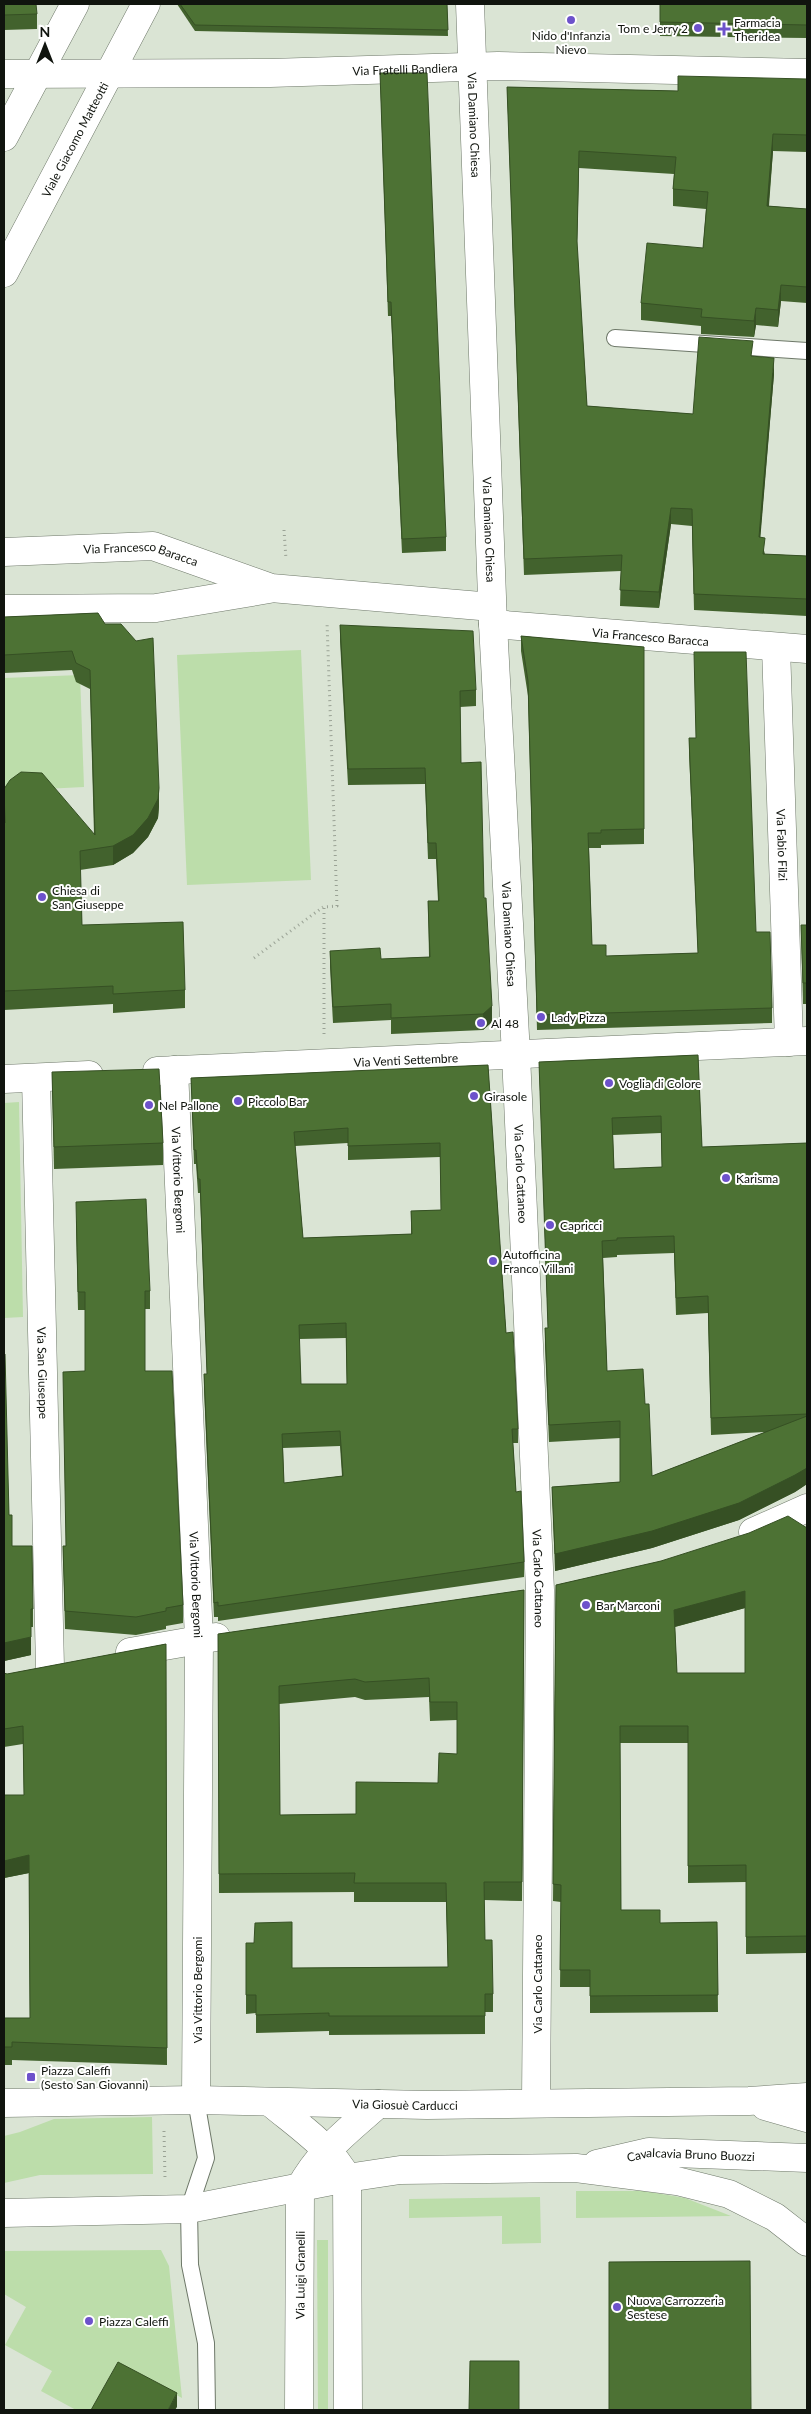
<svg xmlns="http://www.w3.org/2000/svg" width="811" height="2414" font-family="Lato,sans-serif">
	<rect width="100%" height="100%" fill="#dae4d4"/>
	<g fill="#bcddaa">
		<path d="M301 650 311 880 187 885 177 655Z"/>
		<path d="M80 675 84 787 4 791V678Z"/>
		<path d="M19 1102 23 1317 4 1318V1103Z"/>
		<path d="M152 2117 153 2174 40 2175 4 2183V2136L20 2132 54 2119Z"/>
		<path d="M576 2191H644L685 2198 731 2216 576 2218Z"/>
		<path d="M540 2197 541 2243 502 2244V2216L409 2218V2199Z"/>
		<path d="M317 2240H328V2410H318Z"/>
		<path d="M161 2250 169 2266 182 2398 117 2363 91 2410H76L41 2391 52 2371 5 2345 26 2307 4 2294V2251Z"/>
	</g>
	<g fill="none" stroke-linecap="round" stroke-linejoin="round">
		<defs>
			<g id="lane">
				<path d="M615 338 807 351"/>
				<path d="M196 2100 206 2158 189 2209 190 2265 206 2343 207 2410"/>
			</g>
			<g id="street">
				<path id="s1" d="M470 4 493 624 516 1055 540 1590 536 2103"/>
				<path id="s2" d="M4 74 270 73 498 66 807 73"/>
				<path d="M4 137 75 4"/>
				<path id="s3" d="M4 273 146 4"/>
				<path id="s4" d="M4 552 153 546 271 588 492 607"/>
				<path d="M4 609 156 608 269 589"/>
				<path id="s5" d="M493 624 807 649"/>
				<path id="s6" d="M776 647 789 1042"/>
				<path id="s7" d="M174 1070 199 1639 196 2100"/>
				<path id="s8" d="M157 1071 807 1041"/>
				<path id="s9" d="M36 1078 50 1667"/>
				<path d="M4 1079 89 1075"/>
				<path d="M753 1532 807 1508"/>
				<path d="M130 1652 216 1637"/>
			</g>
			<g id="secondary">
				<path d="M270 2102C297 2125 330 2146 347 2178L348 2410"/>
				<path id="s10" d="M4 2103 196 2100 427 2105 749 2101 807 2097"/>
				<path d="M765 2106 807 2118"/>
				<path id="s11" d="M597 2164 649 2152 807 2158"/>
				<path d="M4 2213 189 2209 347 2178 400 2170 576 2168 677 2181 729 2194 775 2217 807 2242"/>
				<path id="s12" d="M299 2410 300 2188C319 2152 349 2130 378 2104"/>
			</g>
		</defs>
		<use href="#lane" stroke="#6e7869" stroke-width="18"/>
		<use href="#street" stroke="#6e7869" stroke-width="29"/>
		<use href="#secondary" stroke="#6e7869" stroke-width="29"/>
		<g stroke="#9aa295" stroke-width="3" stroke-dasharray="1 4" stroke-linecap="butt">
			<path d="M284 530 286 559"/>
			<path d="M254 958 323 907"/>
			<path d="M324 1034V907L337 906 327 622"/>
			<path d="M164 2131 165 2179"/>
		</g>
		<use href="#lane" stroke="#fff" stroke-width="16"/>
		<use href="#street" stroke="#fff" stroke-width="28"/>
		<use href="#secondary" stroke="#fff" stroke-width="28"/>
	</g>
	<g fill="#42622d" fill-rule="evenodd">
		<path d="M4 4 37 14V29L4 30Z"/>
		<path d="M177 4H447L448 36 195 31Z"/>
		<path d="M660 4H807V38L660 36Z"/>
		<path d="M380 73 446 537V551L402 553 391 316H388Z"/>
		<path d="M807 79V152L773 151 769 206 807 209V303L781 301 778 327 756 325 754 337 701 334V326L641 320V303L703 248 706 209 673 206V189L674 174 579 168 577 246 587 406 693 414 753 356 774 374 760 537 765 554 807 556V616L694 610 692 526 671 524 659 608 620 606 621 571 524 575 507 87 678 91Z"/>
		<path d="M98 613 159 806 158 818 148 837 133 853 113 865 80 870 82 925 185 990V1008L113 1013V1004L4 1010V789L94 834 90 689 76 682 72 670 4 673V617Z"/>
		<path d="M340 625 476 690V706L460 707 461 763 484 898 492 1022 483 1030 391 1034V1020L333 1023 330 967V951L381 959 429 957 428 901H438L436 859H428L425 784 348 785 340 641Z"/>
		<path d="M521 636 644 647V844L601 845V848H589L592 945 606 956 698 953 689 753V738H695L756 932 772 1008V1023L537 1030 528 696 521 651Z"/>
		<path d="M801 925H807V1004H803Z"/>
		<path d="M698 1055 702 1147 807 1143V1484L795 1492 739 1520 652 1548 555 1571 552 1487 620 1482V1438L549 1442 545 1345V1328H548L539 1062ZM661 1133 662 1167 614 1169 613 1135ZM674 1253 676 1315 708 1313 711 1435 765 1432 652 1476 645 1404 607 1371 603 1258 617 1257V1255Z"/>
		<path d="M488 1065 506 1333 518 1429V1443H513L516 1492 524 1562V1577L218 1621V1617H214L204 1389V1374H207L200 1193H198L196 1164H194L191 1078ZM348 1143V1160L440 1157 441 1210 411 1211V1234L303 1238 295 1146ZM346 1338 347 1384H301L299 1339ZM340 1446 342 1476 284 1483 283 1448Z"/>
		<path d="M52 1072 163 1143V1165L54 1169Z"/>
		<path d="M76 1221 150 1291V1309H145V1371L183 1605V1623L166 1626V1629L136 1635 65 1629 63 1546H66L85 1371V1310H78Z"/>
		<path d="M4 1354 9 1515 12 1546 33 1609V1627H31V1655L4 1661Z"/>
		<path d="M807 1528V1953L746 1954V1882L688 1883V1743H620L621 1910 660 1923 717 1922 718 2012 590 2013V1987H560L561 1902 553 1901 556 1585ZM745 1608V1673H677L675 1627Z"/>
		<path d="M524 1590 522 1901 484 1900 485 1940 493 1994V2012H485V2034L329 2035V2031L256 2033V2013L246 2014V1943L292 1968 448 1967 446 1902H354V1892L219 1893 218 1634ZM355 1697 365 1700 429 1697 430 1721 457 1720V1754L438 1783 356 1814 280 1815 279 1704Z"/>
		<path d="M166 1644 167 2065 12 2060V2065H4V2018H30L29 1873 4 1878V1795H24L23 1744 4 1747V1673L7 1674Z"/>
	</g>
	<g fill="#365024">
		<path d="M773 134V151L767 223V206Z"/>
		<path d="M781 285V301L778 327V310Z"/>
		<path d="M756 308V325L754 337V321Z"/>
		<path d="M774 358V374L759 554V537Z"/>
		<path d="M671 508V524L659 608V592Z"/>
		<path d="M159 788V806L158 818 148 837 133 853 113 865V846Z"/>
		<path d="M492 1006V1022L483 1030V1014Z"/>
		<path d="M807 1468V1484L795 1492 739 1520 652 1548 555 1571V1554Z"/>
		<path d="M745 1591V1608L674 1627V1610Z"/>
		<path d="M31 1637V1655L4 1661V1643Z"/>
		<path d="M29 1855V1873L4 1878V1861Z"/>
		<path d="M177 2393V2407L175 2410H168Z"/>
	</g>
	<g fill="#4d7234" stroke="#365024" fill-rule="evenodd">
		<path d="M4 4H36L37 14 4 15Z"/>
		<path d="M180 4H447L448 30 195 25Z"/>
		<path d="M660 4H807V25L660 22Z"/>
		<path d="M380 73H427L446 537 402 539 391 302H388Z"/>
		<path d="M678 76 807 79V135L773 134 767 206 807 209V287L781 285 778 310 756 308 754 321 701 317 702 309 641 303 647 243 703 248 708 192 673 189 676 157 579 151 577 241 587 406 693 414 699 337 753 341 751 356 774 358 759 537 765 538 763 554 807 556V599L694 594 692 509 671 508 659 592 620 590 622 555 524 559 507 87 678 91Z"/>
		<path d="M98 613 105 624H121L136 641 153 638 159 788 158 799 148 818 133 835 113 846 80 851 82 925 183 922 185 990 113 994V986L4 991V823H5L4 789 10 780 21 772 42 773 95 835 90 670 76 663 72 651 4 655V617Z"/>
		<path d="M340 625 473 631 476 690 460 691 461 763 481 762 484 898H486L492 1006 483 1014 391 1018V1004L333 1007 330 951 380 948 381 959 430 957 428 901H439L436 843H428L425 768 348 769Z"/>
		<path d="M521 636 644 647V829L601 830V833H588L592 945H606V956L698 953 689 738H696L694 652H746L756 932H770L772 1008 537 1015 528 681Z"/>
		<path d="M801 925H807V983H803Z"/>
		<path d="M698 1055 702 1147 807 1143V1414L711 1418 708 1296 676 1298 674 1236 617 1238V1240L602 1241 607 1371 643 1369 645 1404H649L652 1476 807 1416V1468L795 1475 739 1503 652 1531 555 1554 552 1487 620 1482V1421L549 1425 545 1328H548L539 1062ZM661 1116 662 1167 614 1169 612 1118Z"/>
		<path d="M488 1065 506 1333 513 1332 518 1429H512L516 1492 521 1491 524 1562 218 1606V1602L214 1603 204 1374H207L200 1179H198L196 1150H194L191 1078ZM348 1128V1146L440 1143 441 1210 411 1211 412 1234 303 1238 294 1132ZM346 1323 347 1384H301L299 1325ZM340 1431 343 1476 284 1483 282 1434Z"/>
		<path d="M159 1069 163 1143 54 1147 52 1072Z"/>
		<path d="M146 1199 150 1291H145V1371H172L183 1605 166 1608V1611L136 1617 65 1611 63 1546H66L63 1372 85 1371V1292H78L76 1202Z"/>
		<path d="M4 1354H5L9 1515H12V1546H32L33 1609H31V1637L4 1643Z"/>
		<path d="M788 1516 807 1528V1936L746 1937V1865L688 1866V1726H620L621 1910H660V1923L717 1922 718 1995 590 1996V1970H560L561 1885 553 1884 556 1585 661 1561 749 1533ZM745 1591V1673H677L674 1610Z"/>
		<path d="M524 1590 522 1882H484L485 1940H492L493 1994H485V2016H329V2013L256 2015V1995H246V1943H254L255 1923 292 1922V1968L448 1967 446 1883H354L355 1873 219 1874 218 1634ZM429 1678 430 1702H457V1754L439 1753 438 1783 356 1782V1814L280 1815 279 1686 355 1679 365 1682Z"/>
		<path d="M166 1644 167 2048 12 2042V2047H4V2018H30L29 1855 4 1861V1795H24L23 1726 4 1729V1673L7 1674Z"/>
		<path d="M750 2261 751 2410H609V2262Z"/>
		<path d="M470 2361H519V2410H469Z"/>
		<path d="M118 2362 177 2393 168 2410H91Z"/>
	</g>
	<g fill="#6d52cb" stroke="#fff" stroke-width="2">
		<circle cx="571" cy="20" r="5"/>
		<circle cx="698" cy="28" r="5"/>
		<path d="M721.5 21.5h5v5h5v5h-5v5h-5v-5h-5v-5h5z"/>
		<circle cx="42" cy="897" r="5"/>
		<circle cx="541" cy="1017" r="5"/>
		<circle cx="481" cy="1023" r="5"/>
		<circle cx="609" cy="1083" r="5"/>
		<circle cx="474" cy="1096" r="5"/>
		<circle cx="238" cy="1101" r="5"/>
		<circle cx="149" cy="1105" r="5"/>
		<circle cx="726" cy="1178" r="5"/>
		<circle cx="550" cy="1225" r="5"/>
		<circle cx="493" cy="1261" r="5"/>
		<circle cx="586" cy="1605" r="5"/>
		<rect x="26" y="2072" width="10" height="10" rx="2.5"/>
		<circle cx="617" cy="2307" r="5"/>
		<circle cx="89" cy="2321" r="5"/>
	</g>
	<g text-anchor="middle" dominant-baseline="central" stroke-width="4" stroke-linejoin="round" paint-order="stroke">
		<g font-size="12" fill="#10140e" stroke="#fff" text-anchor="start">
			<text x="734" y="22">Farmacia<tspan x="734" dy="14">Theridea</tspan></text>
			<text x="688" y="28" text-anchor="end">Tom e Jerry 2</text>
			<text x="571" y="35" text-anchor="middle">Nido d'Infanzia<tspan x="571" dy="14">Nievo</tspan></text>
			<text x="52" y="890">Chiesa di<tspan x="52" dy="14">San Giuseppe</tspan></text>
			<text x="551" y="1017">Lady Pizza</text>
			<text x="491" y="1023">Al 48</text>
			<text x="619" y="1083">Voglia di Colore</text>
			<text x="484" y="1096">Girasole</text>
			<text x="248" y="1101">Piccolo Bar</text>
			<text x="159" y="1105">Nel Pallone</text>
			<text x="736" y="1178">Karisma</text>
			<text x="560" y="1225">Capricci</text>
			<text x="503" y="1254">Autofficina<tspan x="503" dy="14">Franco Villani</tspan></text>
			<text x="596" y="1605">Bar Marconi</text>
			<text x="41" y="2070">Piazza Caleffi<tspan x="41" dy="14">(Sesto San Giovanni)</tspan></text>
			<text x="627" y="2300">Nuova Carrozzeria<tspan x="627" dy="14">Sestese</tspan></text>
			<text x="99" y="2321">Piazza Caleffi</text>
		</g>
		<g font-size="12" fill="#10140e" stroke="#fff">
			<text stroke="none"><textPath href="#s2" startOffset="401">Via Fratelli Bandiera</textPath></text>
			<text stroke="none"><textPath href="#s1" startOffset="121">Via Damiano Chiesa</textPath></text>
			<text stroke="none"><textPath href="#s3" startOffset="151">Viale Giacomo Matteotti</textPath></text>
			<text stroke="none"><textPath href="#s1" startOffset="526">Via Damiano Chiesa</textPath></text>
			<text stroke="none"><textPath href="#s4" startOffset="138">Via Francesco Baracca</textPath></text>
			<text stroke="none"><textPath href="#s5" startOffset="158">Via Francesco Baracca</textPath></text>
			<text stroke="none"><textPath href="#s6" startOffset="198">Via Fabio Filzi</textPath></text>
			<text stroke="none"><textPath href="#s1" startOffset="931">Via Damiano Chiesa</textPath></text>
			<text stroke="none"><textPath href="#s8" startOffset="249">Via Venti Settembre</textPath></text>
			<text stroke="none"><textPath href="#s1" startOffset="1171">Via Carlo Cattaneo</textPath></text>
			<text stroke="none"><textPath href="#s7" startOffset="110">Via Vittorio Bergomi</textPath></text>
			<text stroke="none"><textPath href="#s9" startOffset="295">Via San Giuseppe</textPath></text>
			<text stroke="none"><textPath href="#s1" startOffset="1576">Via Carlo Cattaneo</textPath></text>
			<text stroke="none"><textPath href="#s7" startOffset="515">Via Vittorio Bergomi</textPath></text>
			<text transform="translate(537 1984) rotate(-90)">Via Carlo Cattaneo</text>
			<text transform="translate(197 1990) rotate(-90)">Via Vittorio Bergomi</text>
			<text stroke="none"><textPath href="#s10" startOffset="401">Via Giosuè Carducci</textPath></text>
			<text stroke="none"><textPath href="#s11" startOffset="95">Cavalcavia Bruno Buozzi</textPath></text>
			<text stroke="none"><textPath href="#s12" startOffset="135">Via Luigi Granelli</textPath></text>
		</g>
	</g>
	<rect width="811" height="2414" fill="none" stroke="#10140e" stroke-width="10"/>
	<g transform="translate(45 45)" stroke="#ffffff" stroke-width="4" paint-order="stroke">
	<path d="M0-4L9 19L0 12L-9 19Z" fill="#10140e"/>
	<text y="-8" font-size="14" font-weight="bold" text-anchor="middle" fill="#10140e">N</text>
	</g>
</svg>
